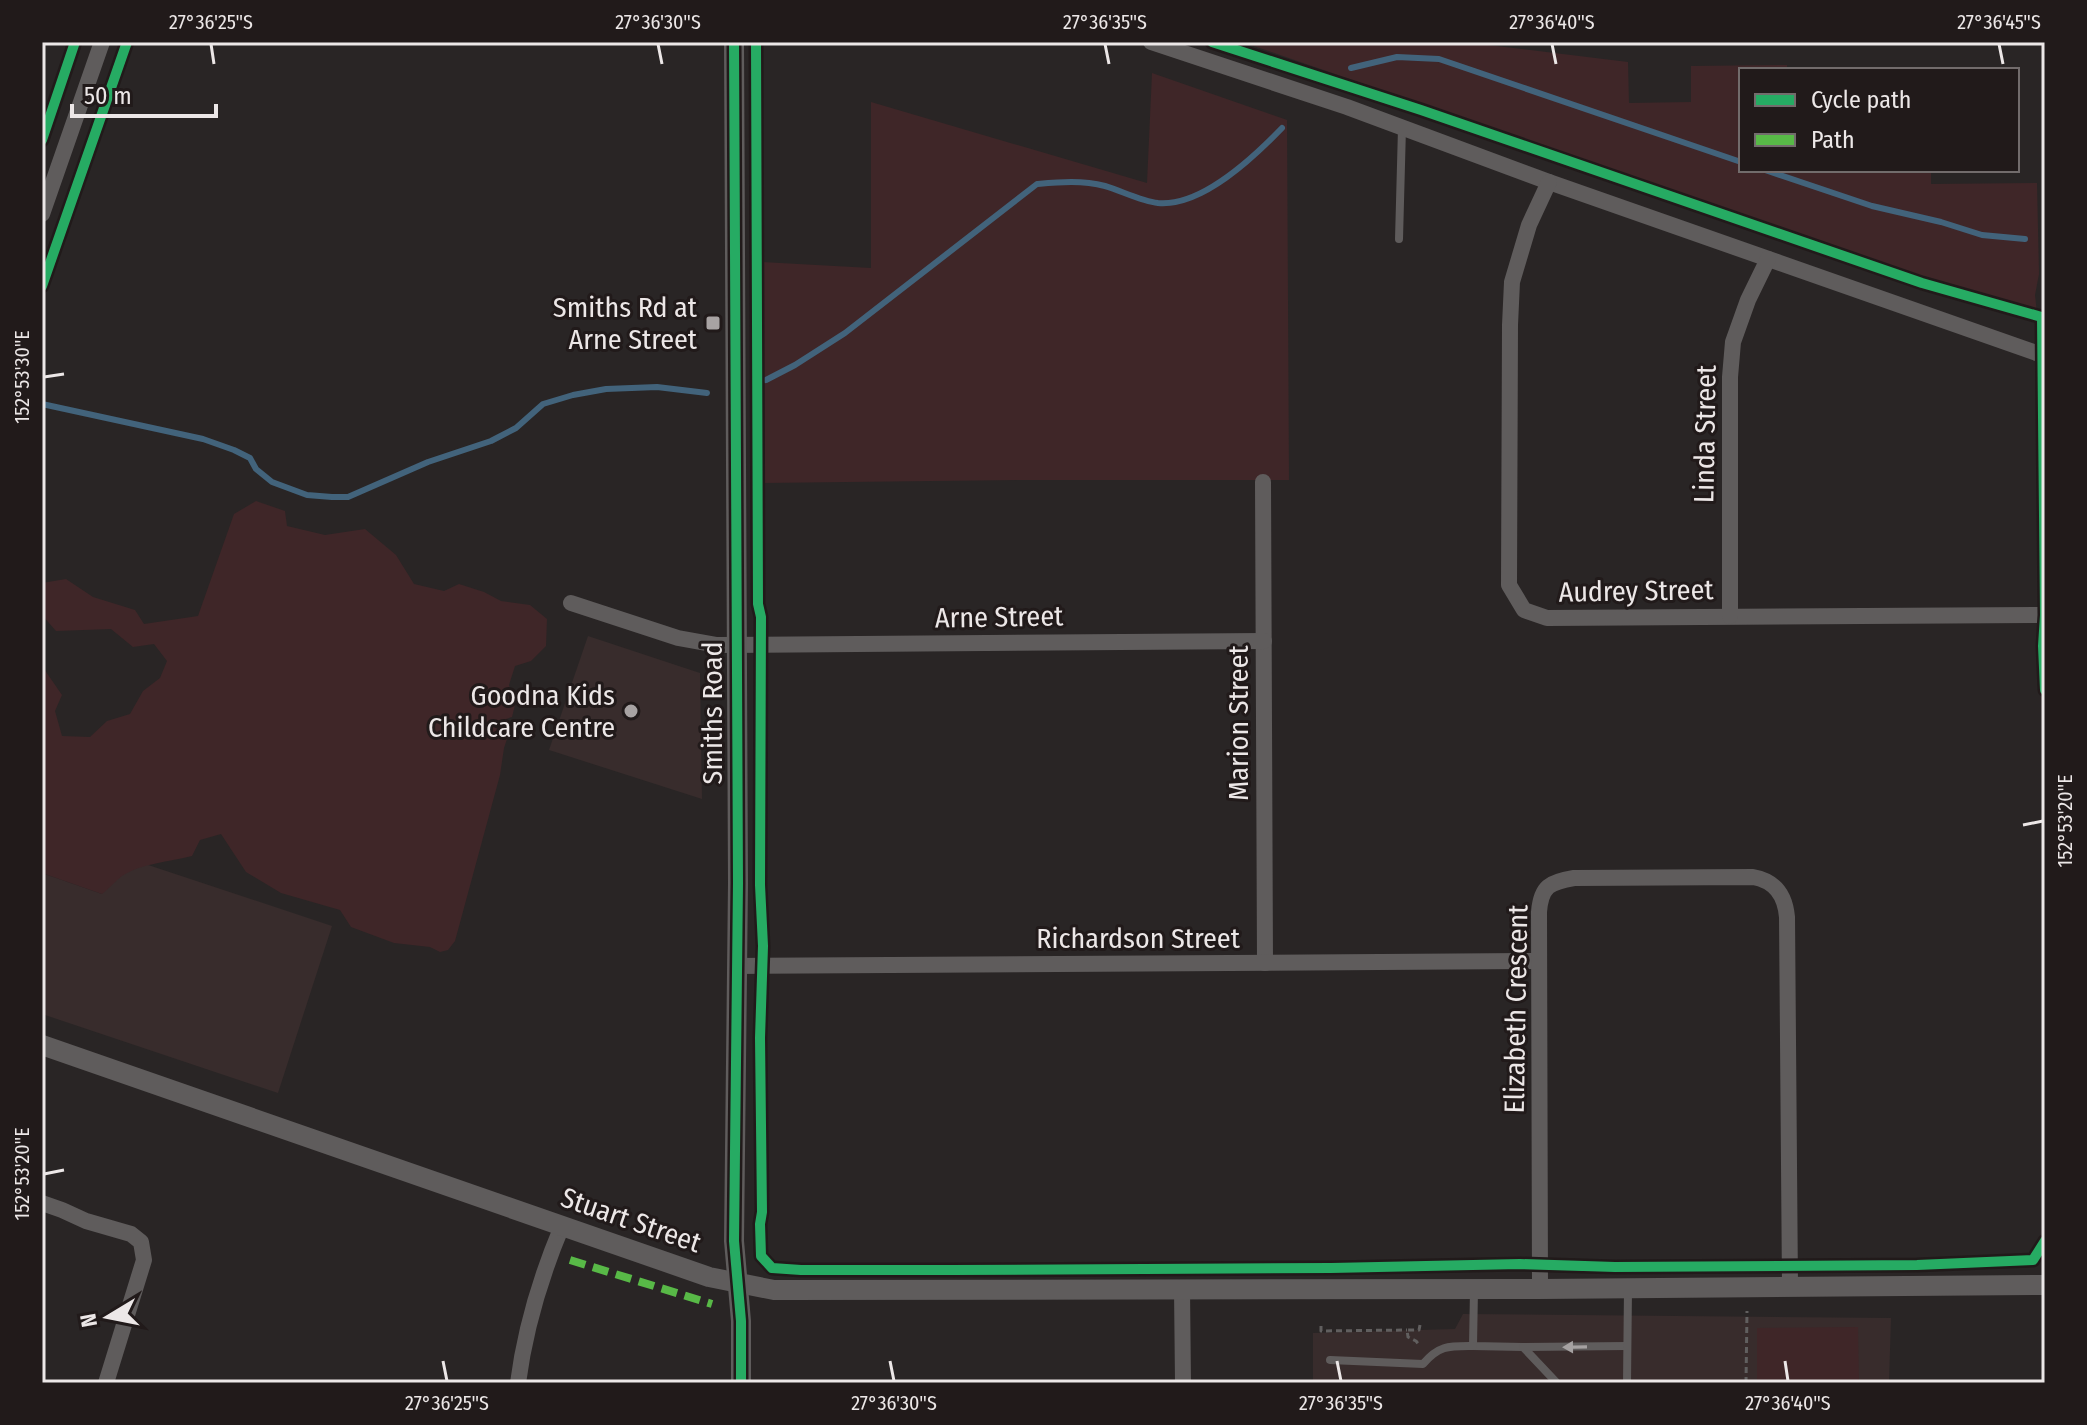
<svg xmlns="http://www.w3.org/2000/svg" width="2087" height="1425" font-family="'Fira Sans Condensed',sans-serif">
	<rect width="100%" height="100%" fill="#292525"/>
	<g fill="#382c2c">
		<path d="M588 636 700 673 702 799 549 750Z"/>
		<path d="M115 854 332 926 278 1093 42 1014V873L102 894Z"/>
		<path d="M1463 1314 1891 1318 1889 1383H1313V1333L1455 1329Z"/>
	</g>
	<g fill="#3f2628">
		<path d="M1257 42H1488V45L1628 62 1629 103 1691 102V66L1787 65V70H1741V170H1931V184L2037 183 2039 274 2035 295 2037 313 1895 268 1248 44Z"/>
		<path d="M1152 73 1287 120 1289 480H1021L763 483 762 262 871 268V102L1147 183Z"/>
		<path d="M256 501 285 511 287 526 325 535 365 529 396 555 414 584 444 591 459 584 484 592 501 601 530 605 547 619 546 646 531 661 515 666 509 685 515 705 512 717 506 719 510 730 504 748 500 775 455 941 448 950 440 952 430 947 394 943 351 927 340 910 281 893 246 872 221 834 200 840 192 856C169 862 142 863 122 876 115 881 109 889 102 894L42 873V666L62 695 55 711 62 736 90 737 107 721 130 714 143 691 160 678 167 661 154 644 133 647 111 629 56 631 42 615V583L66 579 93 597 135 610 144 624 198 616 234 514Z"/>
		<path d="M1858 1327 1859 1383H1757V1328Z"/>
	</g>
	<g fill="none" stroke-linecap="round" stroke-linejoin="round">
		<g stroke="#42637b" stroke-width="6">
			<path d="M1351 68 1397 57 1439 59 1741 162"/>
			<path d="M1765 170 1872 206 1941 222 1982 235 2025 239"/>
			<path d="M766 380 795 365 845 333 1037 184C1060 182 1082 180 1105 186 1122 191 1141 201 1158 203 1202 207 1254 157 1282 128"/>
			<path d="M42 404 203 439 234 450 250 458 256 469 272 482 307 495 332 497H348L428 462 491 441 516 428 543 404 573 395 606 389 657 387 707 393"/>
		</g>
		<g stroke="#615f5f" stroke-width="3" stroke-dasharray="6 4" stroke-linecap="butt">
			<path d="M1420 1325 1419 1330H1407L1408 1337 1416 1341 1420 1346"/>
			<path d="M1321 1326V1331L1407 1330"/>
			<path d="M1746 1383 1747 1311"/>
		</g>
		<g stroke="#5f5c5c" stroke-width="8">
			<path d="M1399 239 1402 128"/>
			<path d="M1474 1290 1473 1346 1523 1347 1557 1383"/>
			<path d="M1523 1347 1627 1346"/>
			<path d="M1330 1360 1423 1364C1439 1345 1449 1346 1473 1346"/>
			<path d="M1627 1383 1628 1289"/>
		</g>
		<g stroke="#5f5c5c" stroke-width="16">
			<path d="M1151 42 1347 107 1549 182 2045 356"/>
			<path d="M1549 182 1529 225 1512 282 1510 325 1509 585 1524 610 1547 618 2045 615"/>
			<path d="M42 214 102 42"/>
			<path d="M1263 482 1265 963"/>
			<path d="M571 603 678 638 717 645 1264 641"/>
			<path d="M1730 616V377L1733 342 1748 300 1768 259"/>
			<path d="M737 966 1539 961"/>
			<path d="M42 1203 62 1210 86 1221 131 1234 141 1242 144 1260 106 1383"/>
			<path d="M1182 1289 1183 1383"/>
			<path d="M1540 1289 1539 912C1541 886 1550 882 1574 878L1753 877C1775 881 1785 895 1787 917L1790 1287"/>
			<path d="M518 1383C525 1329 541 1276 562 1226"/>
		</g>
		<g stroke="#5f5c5c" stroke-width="20">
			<path d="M734 42 738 883 734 1241 741 1321V1383"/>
			<path d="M42 1045 709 1277 774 1290 1540 1289 2045 1285"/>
		</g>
		<path stroke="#58b947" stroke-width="8" stroke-dasharray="16 8" stroke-linecap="butt" d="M570 1260 712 1304"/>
		<defs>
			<g id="cycleway">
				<path d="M734 42 738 883 734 1241 741 1321V1383"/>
				<path d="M756 42 758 604 761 617 760 885 763 946 760 1038 762 1212 760 1224 761 1256 772 1268 801 1270H951L1331 1268 1520 1264 1615 1267 1917 1265 2033 1260 2045 1241"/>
				<path d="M1212 42 1421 110 1922 283 2045 318"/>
				<path d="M42 140 75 42"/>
				<path d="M42 286 127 42"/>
				<path d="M2042 318 2045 615 2043 646 2045 690"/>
			</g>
		</defs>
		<use href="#cycleway" stroke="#211a1a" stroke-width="15"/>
		<use href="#cycleway" stroke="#26ab63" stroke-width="10"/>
	</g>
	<defs><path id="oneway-solid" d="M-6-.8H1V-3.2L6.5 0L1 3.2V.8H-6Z" transform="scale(2)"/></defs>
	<use fill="#a6a2a2" href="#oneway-solid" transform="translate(1575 1347) rotate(179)"/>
	<path fill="none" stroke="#ece7e7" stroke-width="3" d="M211 44 214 64M658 44 662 64M1105 44 1109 64M1552 44 1556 64M1999 44 2003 64M44 377 64 374M2023 825 2043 821M44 1174 64 1170M443 1361 447 1381M890 1361 894 1381M1337 1361 1341 1381M1785 1361 1788 1381"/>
	<g fill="#a8a3a3" stroke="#211a1a" stroke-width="3">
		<rect x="705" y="315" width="16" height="16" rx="4"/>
		<circle cx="631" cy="711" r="8"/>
	</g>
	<g text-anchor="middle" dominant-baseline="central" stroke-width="6" stroke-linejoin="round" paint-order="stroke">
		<g font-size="28" fill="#ece7e7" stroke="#211a1a" text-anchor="end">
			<text x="697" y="307">Smiths Rd at<tspan x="697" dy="32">Arne Street</tspan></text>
			<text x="615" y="695">Goodna Kids<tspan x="615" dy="32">Childcare Centre</tspan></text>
		</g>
		<g font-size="28" fill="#ece7e7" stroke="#211a1a">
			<text transform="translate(1705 434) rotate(-89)">Linda Street</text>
			<text transform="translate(1636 591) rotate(-1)">Audrey Street</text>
			<text transform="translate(999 617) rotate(-1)">Arne Street</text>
			<text transform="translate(712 713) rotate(-90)">Smiths Road</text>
			<text transform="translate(1238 723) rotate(-90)">Marion Street</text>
			<text x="1138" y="938">Richardson Street</text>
			<text transform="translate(1516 1009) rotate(-89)">Elizabeth Crescent</text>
			<text transform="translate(631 1220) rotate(19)">Stuart Street</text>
		</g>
	</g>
	<rect width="2087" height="1425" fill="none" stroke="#211a1a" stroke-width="88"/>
	<rect x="1739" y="68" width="280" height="104" fill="#211a1a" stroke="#726c6c" stroke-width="2"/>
	<rect x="1755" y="94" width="40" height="12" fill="#26ab63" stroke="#726c6c" stroke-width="2"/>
	<text x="1811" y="108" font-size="24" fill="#ece7e7">Cycle path</text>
	<rect x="1755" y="134" width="40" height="12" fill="#58b947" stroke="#726c6c" stroke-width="2"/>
	<text x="1811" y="148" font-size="24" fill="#ece7e7">Path</text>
	<g transform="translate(108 1317) rotate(260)" stroke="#211a1a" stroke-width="6" paint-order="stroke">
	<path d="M0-6L14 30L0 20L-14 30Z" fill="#ece7e7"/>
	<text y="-12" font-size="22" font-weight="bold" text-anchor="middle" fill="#ece7e7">N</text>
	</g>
	<path d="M72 104v12h144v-12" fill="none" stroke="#ece7e7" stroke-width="4"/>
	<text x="84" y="104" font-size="24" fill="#ece7e7" stroke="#211a1a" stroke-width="6" paint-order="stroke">50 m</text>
	<rect x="44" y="44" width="1999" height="1337" fill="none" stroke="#ece7e7" stroke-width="3"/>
	<g font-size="20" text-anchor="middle" fill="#ece7e7">
		<text x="211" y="29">27°36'25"S</text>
		<text x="658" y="29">27°36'30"S</text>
		<text x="1105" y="29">27°36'35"S</text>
		<text x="1552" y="29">27°36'40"S</text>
		<text x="1999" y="29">27°36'45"S</text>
		<text transform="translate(22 377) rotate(-90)" y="7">152°53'30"E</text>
		<text transform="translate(2065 821) rotate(-90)" y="7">152°53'20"E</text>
		<text transform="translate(22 1174) rotate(-90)" y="7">152°53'20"E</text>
		<text x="447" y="1410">27°36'25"S</text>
		<text x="894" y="1410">27°36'30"S</text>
		<text x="1341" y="1410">27°36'35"S</text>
		<text x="1788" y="1410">27°36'40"S</text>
	</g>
</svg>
